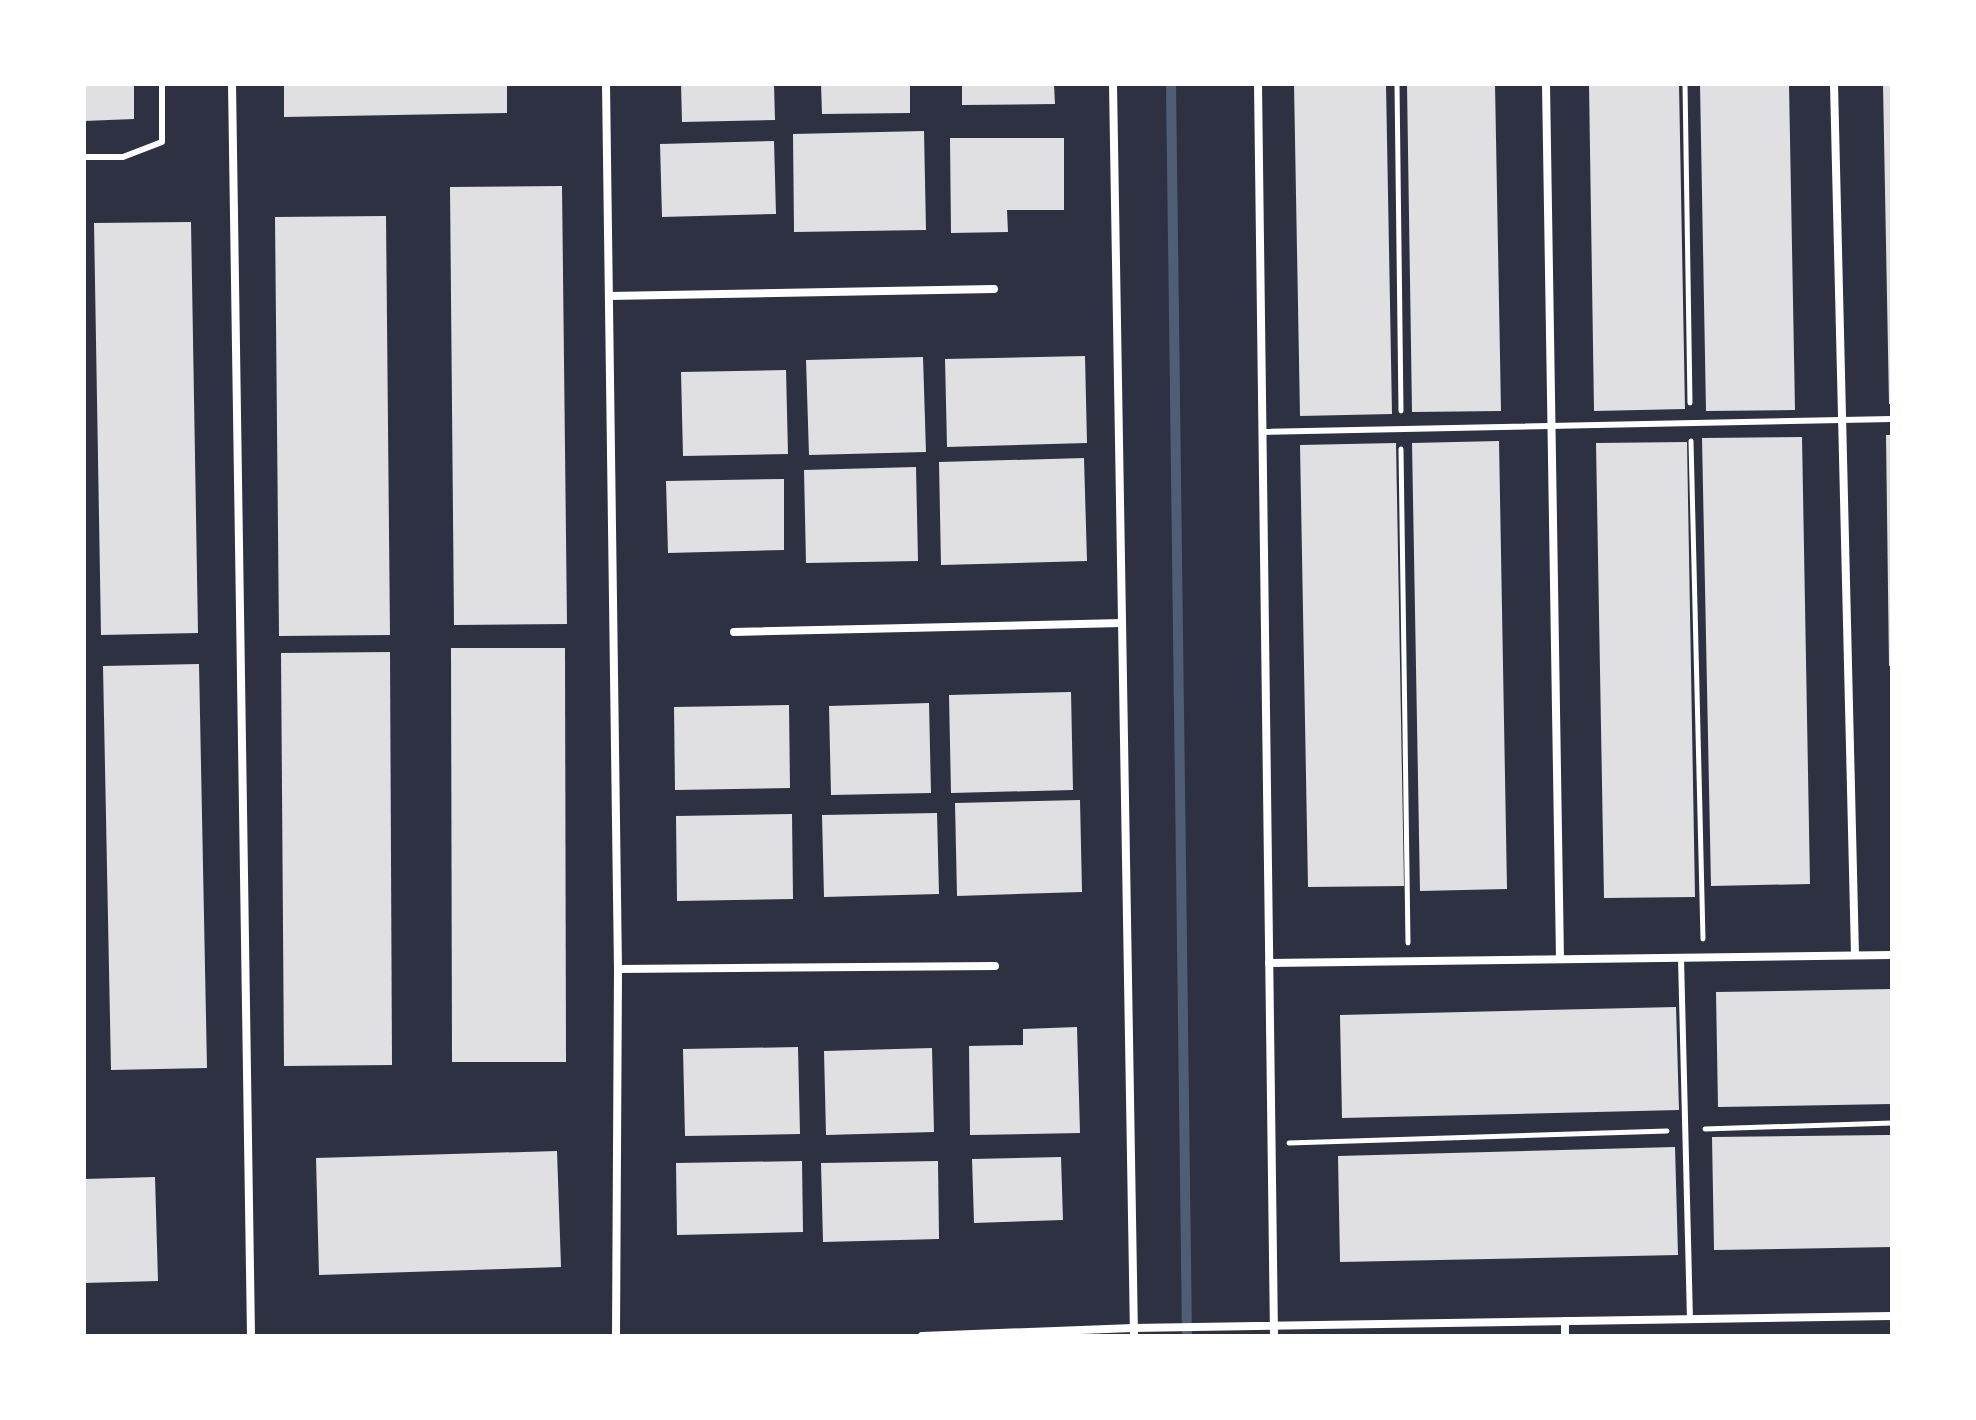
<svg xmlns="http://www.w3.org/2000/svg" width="1976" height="1420" font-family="Roboto,sans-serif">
	<rect width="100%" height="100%" fill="#2d3142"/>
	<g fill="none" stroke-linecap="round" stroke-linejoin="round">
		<path stroke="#4f5d75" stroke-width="10" d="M1171 84 1187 1336"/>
	</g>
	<g fill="#e0e0e3">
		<path d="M84 84H134V119L84 121Z"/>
		<path d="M284 84H507V113L284 117Z"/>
		<path d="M681 84H774L775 120 682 122Z"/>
		<path d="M821 84H910V113L822 114Z"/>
		<path d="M962 84H1054L1055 104 962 105Z"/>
		<path d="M1294 84H1386L1392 414 1300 416Z"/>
		<path d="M1407 84H1495L1501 411 1412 412Z"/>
		<path d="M1589 84H1679L1685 409 1594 411Z"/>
		<path d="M1700 84H1789L1795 410 1706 411Z"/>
		<path d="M1883 84H1892V404H1889Z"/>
		<path d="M924 131 926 230 794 232 793 134Z"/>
		<path d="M950 138H1064V210H1007L1008 232 951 233Z"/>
		<path d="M774 141 776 214 662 217 660 144Z"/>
		<path d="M562 186 567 624 454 625 450 187Z"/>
		<path d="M386 216 390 635 279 636 275 217Z"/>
		<path d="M191 222 198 633 101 635 94 223Z"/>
		<path d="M1085 356 1087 443 947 447 945 359Z"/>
		<path d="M923 357 926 452 809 455 806 360Z"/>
		<path d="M786 370 788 454 683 456 681 372Z"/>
		<path d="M1886 435H1892V666H1889Z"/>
		<path d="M1802 437 1810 884 1711 886 1702 438Z"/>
		<path d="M1499 441 1507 889 1420 891 1412 443Z"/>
		<path d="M1687 442 1695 897 1604 898 1596 443Z"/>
		<path d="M1396 443 1404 886 1308 887 1300 445Z"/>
		<path d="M1084 458 1087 561 941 565 939 462Z"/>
		<path d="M916 467 918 561 806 563 804 470Z"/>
		<path d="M784 479V550L668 553 666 481Z"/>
		<path d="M451 648H565L566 1062H452Z"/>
		<path d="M390 652 392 1065 284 1066 281 653Z"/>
		<path d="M199 664 207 1068 111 1070 103 666Z"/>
		<path d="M1071 692 1073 790 951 793 949 695Z"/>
		<path d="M929 703 931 793 831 795 829 706Z"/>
		<path d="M789 705 790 788 675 790 674 707Z"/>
		<path d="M1080 800 1082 892 957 896 955 803Z"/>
		<path d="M937 813 939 894 824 897 822 815Z"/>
		<path d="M792 814 793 899 677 901 676 816Z"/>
		<path d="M1892 989V1104L1718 1107 1716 992Z"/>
		<path d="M1676 1007 1679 1110 1342 1118 1340 1015Z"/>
		<path d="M1077 1027 1080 1133 970 1135 969 1046 1023 1045V1029Z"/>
		<path d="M798 1047 800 1134 685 1136 683 1049Z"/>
		<path d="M932 1048 934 1132 826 1135 824 1051Z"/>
		<path d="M1886 1135H1892V1247L1714 1250 1712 1137Z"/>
		<path d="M1675 1147 1678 1255 1340 1262 1338 1156Z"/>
		<path d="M557 1151 561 1267 319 1275 316 1158Z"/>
		<path d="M1061 1157 1063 1220 974 1223 972 1159Z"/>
		<path d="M802 1161 803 1232 677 1235 676 1163Z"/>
		<path d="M938 1161 939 1239 823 1242 821 1163Z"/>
		<path d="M155 1177 158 1281 84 1283V1179Z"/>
	</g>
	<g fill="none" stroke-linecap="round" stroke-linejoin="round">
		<g stroke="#fff" stroke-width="5">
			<path d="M1397 84 1401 411"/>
			<path d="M1685 84 1690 403"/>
			<path d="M1691 441 1703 939"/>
			<path d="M1401 449 1408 943"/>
			<path d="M1705 1129 1892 1123"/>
			<path d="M1289 1143 1667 1131"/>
		</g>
		<g stroke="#fff" stroke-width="6">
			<path d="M84 157H123L162 142V84"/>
			<path d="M1262 432 1892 419"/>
			<path d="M1681 958 1690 1320"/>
		</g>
		<g stroke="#fff" stroke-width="8">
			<path d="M232 84 251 1336"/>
			<path d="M606 84 618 969 616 1336"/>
			<path d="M1113 84 1134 1336"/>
			<path d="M1258 84 1274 1336"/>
			<path d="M1546 84 1560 959"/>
			<path d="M1834 84 1855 955"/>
			<path d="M609 296 994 289"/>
			<path d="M734 632 1122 623"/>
			<path d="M1269 963 1892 955"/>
			<path d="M618 969 995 966"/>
			<path d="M1565 1321V1336"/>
			<path d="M922 1336 1133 1328 1892 1316"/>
		</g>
	</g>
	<rect width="1976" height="1420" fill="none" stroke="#ffffff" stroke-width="172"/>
</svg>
